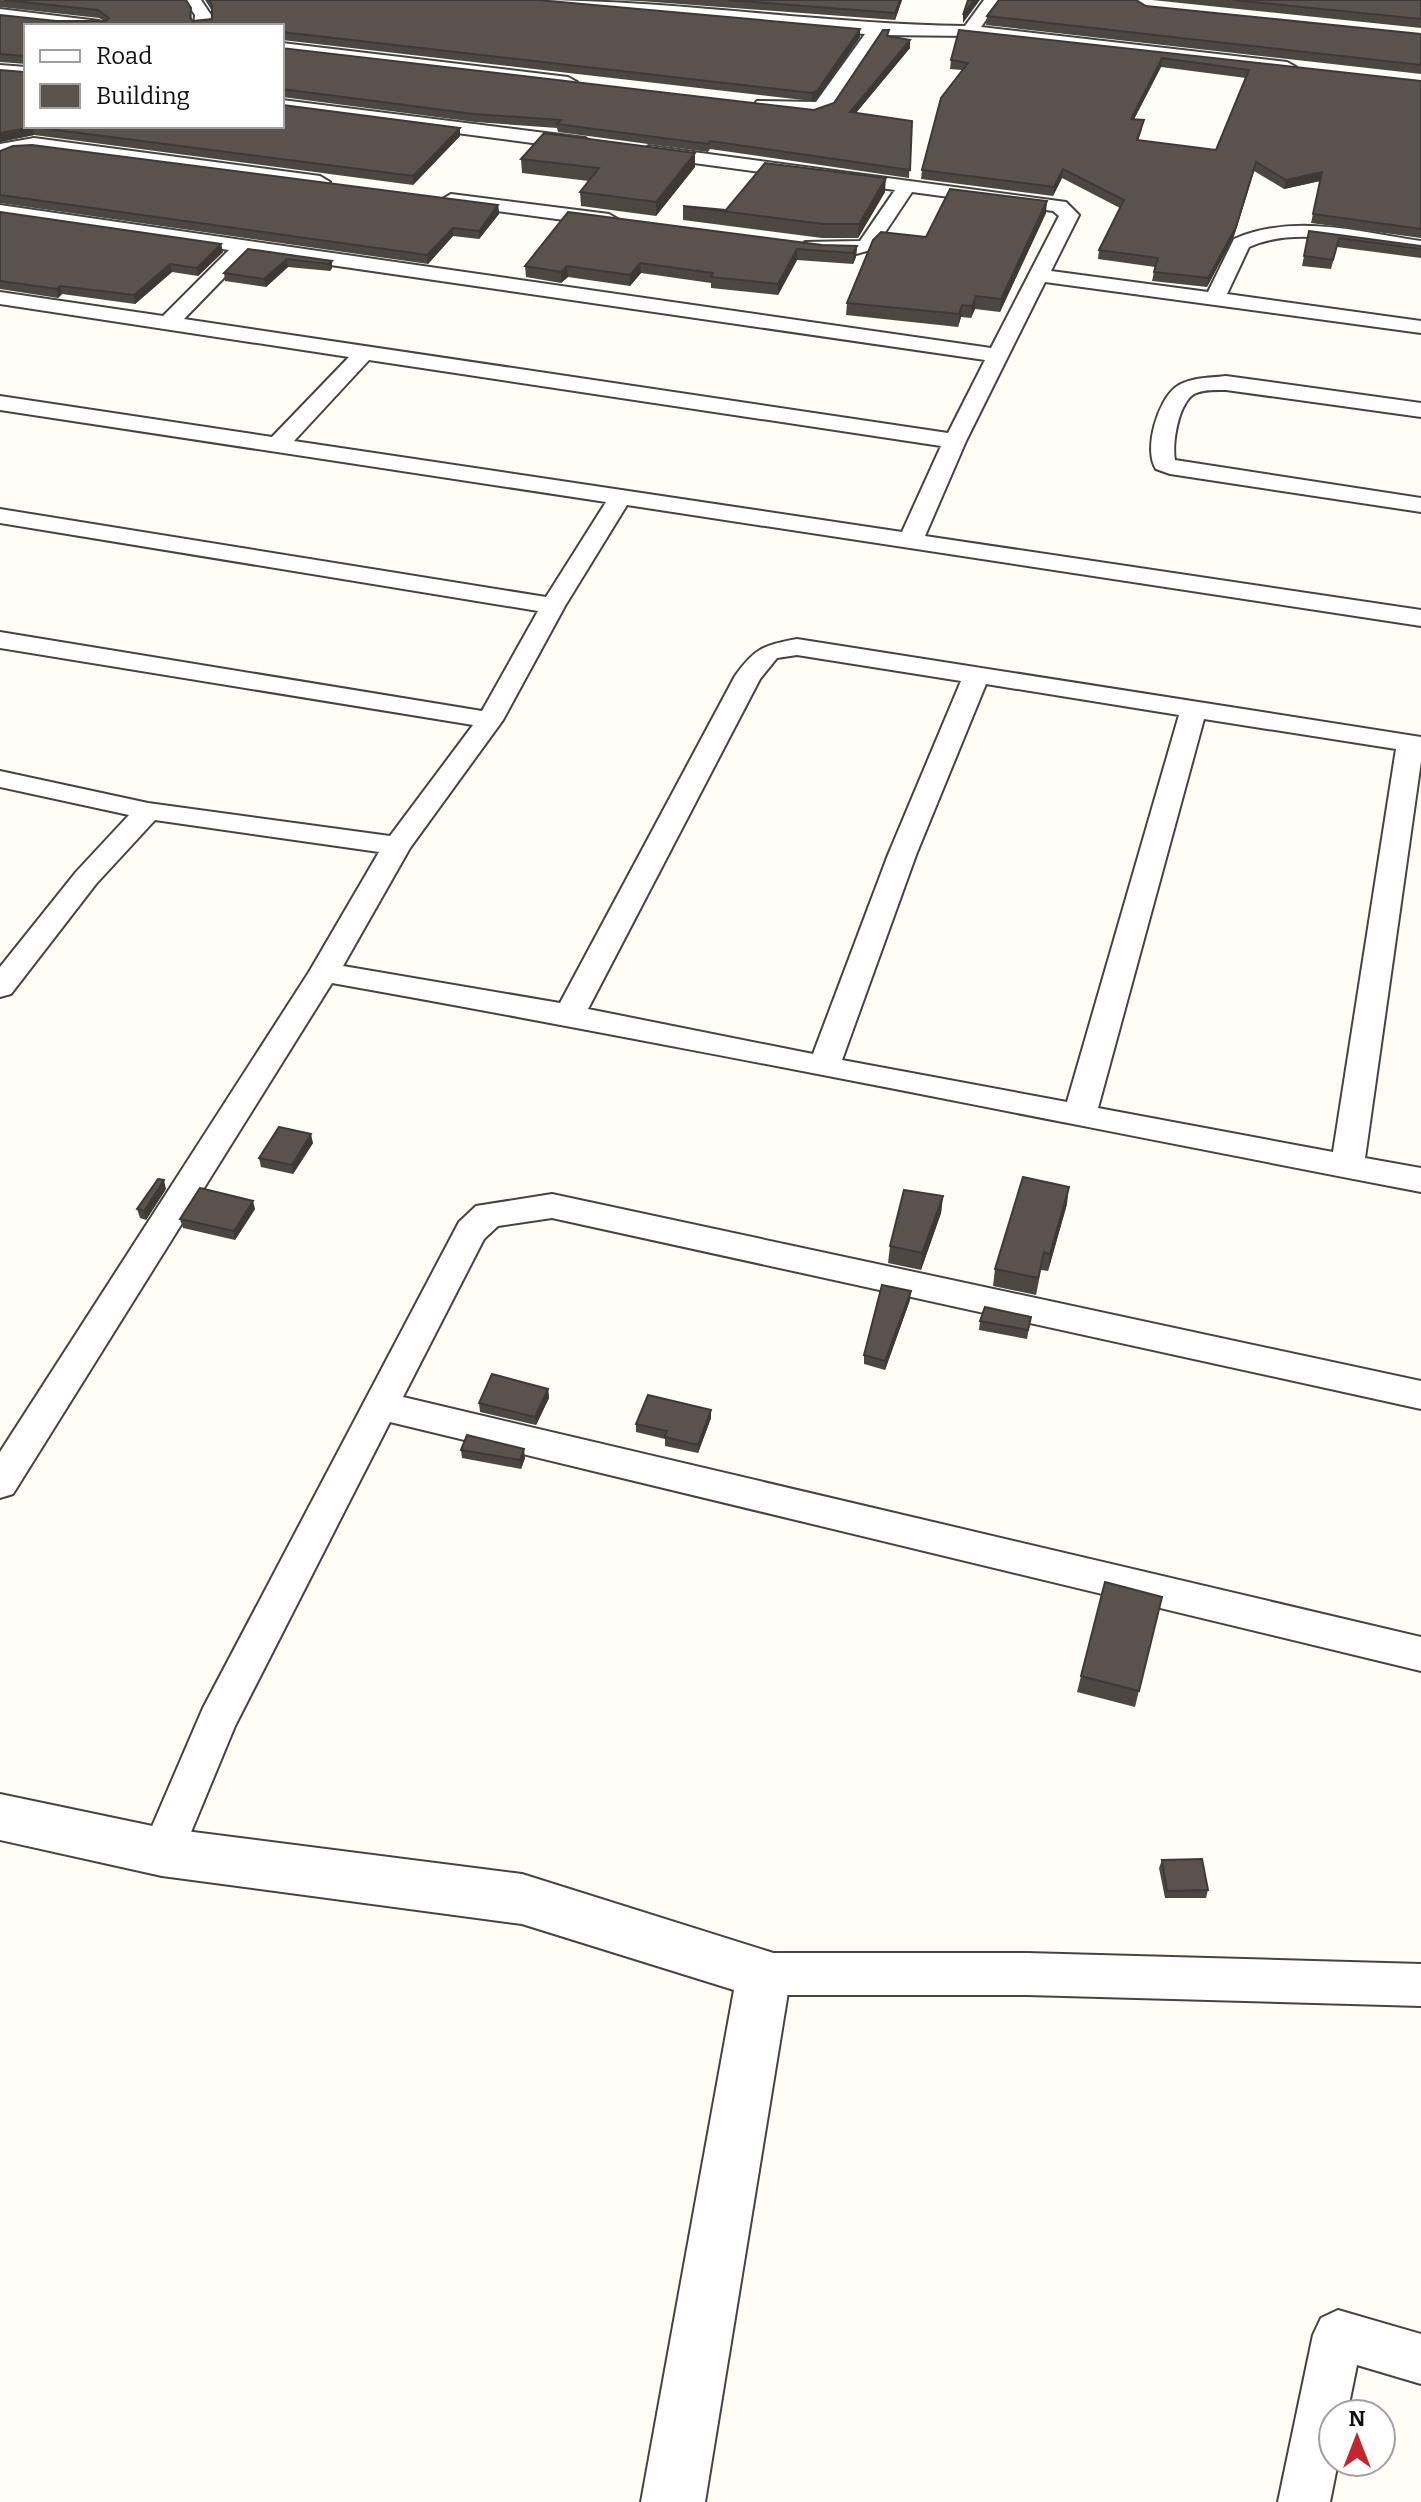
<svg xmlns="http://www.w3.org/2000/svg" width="1421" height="2502" font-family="Bitter,serif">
	<rect width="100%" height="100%" fill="#fffdf5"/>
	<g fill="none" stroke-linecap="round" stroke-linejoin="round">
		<defs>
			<g id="minor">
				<path d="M185 0H201L211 15 210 26H194L195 15Z"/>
				<path d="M531 0C676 0 820 24 965 26L984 0H1000L981 27 1287 62 1296 67 1287 72 970 36 881 35 827 112 763 110 754 105 757 101 816 102 865 34 539 5Z"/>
				<path d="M0 9 99 21 107 26H57L0 19Z"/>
				<path d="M282 43 568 77 577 82 568 87 282 53Z"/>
				<path d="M0 65 26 67V77L0 75Z"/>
				<path d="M282 100 585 138 594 144 585 150 282 110Z"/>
				<path d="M34 138 320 176 330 182 320 188 34 150 14 151 0 157V144Z"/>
				<path d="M649 146 1066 202 1079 215 1051 271 1208 292 1234 239C1293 213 1359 232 1421 241V253C1368 246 1300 224 1249 247L1227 294 1421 321V333L1045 282 966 441 925 536 1421 610V626L627 505 565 606 503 720 410 848 343 966 560 1003 735 676C755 648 764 645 797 639L1421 737V761L1365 1158 1421 1168V1192C1058 1122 696 1048 332 983L13 1494 0 1498V1452L309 972 379 852 155 820 96 884 11 994 0 997V967L76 872 129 815 0 787V771L148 803 390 836 473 725 0 648V632L482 711 538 611 0 523V509L546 597 606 502 0 410V396L272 437 349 357 0 304V292L163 316 229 250 0 217V205L991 348 1059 216 1053 211 912 192 874 249 856 254 812 252 805 250 802 246 805 242 860 241 895 190 642 156 640 152ZM248 253 985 360 948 433 184 319ZM369 360 941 446 902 532 294 441ZM797 655 961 681 888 855 813 1054 588 1009 760 679 777 658ZM986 684 1179 715 1067 1102 842 1060 916 855ZM1204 719 1396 749 1333 1152 1098 1108Z"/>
				<path d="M451 194 609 214 619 220 609 226 444 204 441 200Z"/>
				<path d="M1226 376 1421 403V417L1226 390C1216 390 1203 389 1194 394 1178 404 1172 444 1175 460L1421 498V512L1170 474 1156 469C1143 450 1158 400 1176 387 1190 377 1210 378 1226 376Z"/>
				<path d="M552 1194 1421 1381V1409L552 1218 498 1226 484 1239 403 1397 1421 1637V1671L390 1422 235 1726 177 1866 162 1871 147 1866 141 1852 203 1708 459 1222 476 1206Z"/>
				<path d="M764 1953H1027L1421 1964V2006L1027 1995H764L748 1989 742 1974 748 1959Z"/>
				<path d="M1338 2310 1421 2334V2384L1357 2365 1347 2414H1333V2462H1338L1330 2502H1278L1313 2335 1321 2318Z"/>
			</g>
			<path id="tertiary" d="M0 1794 162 1828 522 1874 783 1956 791 1974 705 2502H641L734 1990 522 1924 162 1876 0 1840Z"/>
		</defs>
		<use href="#minor" stroke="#444" stroke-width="4"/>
		<use href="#tertiary" stroke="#444" stroke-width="4"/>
		<use href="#minor" fill="#fff" fill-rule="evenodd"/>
		<use href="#tertiary" fill="#fff" fill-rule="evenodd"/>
	</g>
	<g fill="#4d4742" fill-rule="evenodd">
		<path d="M0 0 191 8 192 20 193 21 212 19V11L205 0H538L860 29V37L817 99 812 101 282 40V26H26V64L0 62V15L56 21H104L99 18 0 7Z"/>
		<path d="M608 0H902L895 20 640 1Z"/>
		<path d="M1152 0H1421V28Z"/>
		<path d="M1146 6 1421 34V74L986 25 987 16Z"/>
		<path d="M959 30 1421 81V238L1311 223 1320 181 1284 189 1254 171 1234 236 1207 287 1152 281 1155 267 1098 259 1099 250 1120 208 1062 178 1053 196 921 179 922 170 962 70 950 69 951 60ZM1161 67 1246 78 1216 150 1138 141 1142 129 1134 119Z"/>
		<path d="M888 36 910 48 856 113 912 121 909 178 710 149 708 152 558 132 557 128 475 122 282 97V48L814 110 834 103Z"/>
		<path d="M0 70 26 126 460 128V136L413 185 34 135 0 142Z"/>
		<path d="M0 151 498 205 499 214 479 239 453 236 428 264 0 203Z"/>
		<path d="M695 153V167L656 216 581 206 580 192 589 181 522 173 521 159Z"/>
		<path d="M885 192 858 238H822L683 220V206L726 210Z"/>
		<path d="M0 212 221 244 223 252 198 276 172 272 135 304 62 294 58 298 0 289Z"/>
		<path d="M1046 213 1000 312 975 309 971 318 961 317 958 327 846 315 847 303 926 237Z"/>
		<path d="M1309 231 1421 246V258L1337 247 1331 269 1302 266Z"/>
		<path d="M822 245 857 246 856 257 853 264 797 260 778 295 711 288V283L641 273 630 286 568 277 561 283 526 277 525 266Z"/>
		<path d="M248 249 332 261V268L330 271 288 267 266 287 225 281 224 273Z"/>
		<path d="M313 1143 293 1174 261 1167 259 1158Z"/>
		<path d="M166 1189 146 1220 140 1218 137 1209Z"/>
		<path d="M943 1196 941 1213 921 1270 888 1263 890 1246Z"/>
		<path d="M1067 1204 1048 1271 1041 1270 1036 1295 993 1286 995 1269Z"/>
		<path d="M255 1209 235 1240 183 1228 180 1219Z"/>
		<path d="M910 1300 885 1370 864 1364V1355Z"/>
		<path d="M1031 1317 1027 1339 979 1330 980 1321Z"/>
		<path d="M548 1389 549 1398 536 1425 480 1412 479 1403Z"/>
		<path d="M711 1418 698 1453 665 1446V1439L636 1432V1424Z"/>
		<path d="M461 1450 525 1458 521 1469 462 1458Z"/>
		<path d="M1162 1597 1135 1707 1077 1692 1081 1676Z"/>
		<path d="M1162 1860 1208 1890 1206 1898H1165L1159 1868Z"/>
	</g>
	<g fill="#3f3936">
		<path d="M900 0H902L895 20V13Z"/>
		<path d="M974 0H980L963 23V15Z"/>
		<path d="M860 29V37L817 99 812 101V93Z"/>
		<path d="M910 40V48L850 120V112Z"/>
		<path d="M1162 58 1161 67 1130 127 1131 119Z"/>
		<path d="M33 127 34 135 0 142V133Z"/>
		<path d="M460 128V136L413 185V176Z"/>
		<path d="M695 153V167L656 216V202Z"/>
		<path d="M1256 162 1254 171 1234 236 1207 287 1208 278Z"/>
		<path d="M1063 169 1062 178 1053 196 1054 187Z"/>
		<path d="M1322 172 1320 181 1284 189 1286 180Z"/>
		<path d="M886 178 885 192 858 238 859 224Z"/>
		<path d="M1047 201 1046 213 1000 312 1001 299Z"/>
		<path d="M498 205 499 214 479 239V231Z"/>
		<path d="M453 228V236L428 264 427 255Z"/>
		<path d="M221 244 223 252 198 276 197 268Z"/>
		<path d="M857 246 856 257 853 264V253Z"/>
		<path d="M797 249V260L778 295V284Z"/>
		<path d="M287 259 288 267 266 287 264 279Z"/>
		<path d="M332 261V268L330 271 329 264Z"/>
		<path d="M640 263 641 273 630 286V275Z"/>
		<path d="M170 264 172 272 135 304 134 295Z"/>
		<path d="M567 266 568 277 561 283V272Z"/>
		<path d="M60 286 62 294 58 298 57 289Z"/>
		<path d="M976 296 975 309 971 318 972 306Z"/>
		<path d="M962 305 961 317 958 327 959 314Z"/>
		<path d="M311 1134 313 1143 293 1174 292 1165Z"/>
		<path d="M164 1180 166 1189 146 1220 144 1211Z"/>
		<path d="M1069 1187 1067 1204 1048 1271 1050 1254Z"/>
		<path d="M943 1196 941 1213 921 1270 922 1253Z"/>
		<path d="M253 1201 255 1209 235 1240 234 1231Z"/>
		<path d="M911 1291 910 1300 885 1370V1361Z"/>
		<path d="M548 1389 549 1398 536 1425 535 1417Z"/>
		<path d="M711 1410V1418L698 1453V1445Z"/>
		<path d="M524 1449 525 1458 521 1469 520 1460Z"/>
	</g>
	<g fill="#5a524d" stroke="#3f3936" stroke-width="2" fill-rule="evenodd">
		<path d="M4 0H186L191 8 190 18 193 21 212 19V6L209 0H538L860 29 817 91 812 93 282 32V26H26V58L25 56 0 54V15L56 21H106L109 18 98 10Z"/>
		<path d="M728 0H900L895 13Z"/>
		<path d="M968 0H974L963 15Z"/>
		<path d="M999 0H1136L1146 6 1421 34V65L987 16Z"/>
		<path d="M1233 0H1421V19Z"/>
		<path d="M883 30H889L887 36 910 40 850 112 912 121 910 170 710 141 708 144 557 124 561 120 474 114 282 89V48L814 110 834 103Z"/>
		<path d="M959 30 1421 81V229L1313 214 1322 172 1286 180 1256 162 1236 227 1208 278 1154 272 1158 258 1099 250 1124 200 1063 169 1054 187 922 170 941 98 968 63 951 60ZM1162 58 1249 70 1216 150 1137 140 1144 120 1131 119Z"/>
		<path d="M0 70 24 72 26 70V126H282V105L460 128 413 176 33 127 0 133Z"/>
		<path d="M544 133 695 153 656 202 580 192 599 168 521 159Z"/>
		<path d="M32 145 498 205 479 231 453 228 427 255 0 195V151L13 146Z"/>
		<path d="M765 163 886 178 859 224H823L683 206 726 210Z"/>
		<path d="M950 189 1047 201 1001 299 976 296 972 306 962 305 959 314 847 303 873 240 881 232 926 237Z"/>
		<path d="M0 212 221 244 197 268 170 264 134 295 60 286 57 289 0 281Z"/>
		<path d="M568 212 822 245 857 246 853 253 797 249 778 284 711 277 713 273 640 263 630 275 567 266 561 272 525 266Z"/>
		<path d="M1309 231 1421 246V249L1339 238 1333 260 1304 256Z"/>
		<path d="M248 249 332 261 329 264 287 259 264 279 224 273Z"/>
		<path d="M279 1127 311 1134 292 1165 259 1158Z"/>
		<path d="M1023 1177 1069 1187 1050 1254 1044 1252 1038 1278 995 1269Z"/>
		<path d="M158 1179 164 1180 144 1211 137 1209Z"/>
		<path d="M200 1188 253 1201 234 1231 180 1219Z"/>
		<path d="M904 1190 943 1196 922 1253 890 1246Z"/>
		<path d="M882 1285 911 1291 885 1361 864 1355Z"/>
		<path d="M985 1307 1031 1317 1028 1330 980 1321Z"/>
		<path d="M492 1374 548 1389 535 1417 479 1403Z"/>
		<path d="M648 1395 711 1410 698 1445 665 1437 667 1431 636 1424Z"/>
		<path d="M467 1435 524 1449 520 1460 461 1450Z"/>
		<path d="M1105 1582 1162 1597 1139 1691 1081 1676Z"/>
		<path d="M1202 1859 1208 1890 1167 1891 1162 1860Z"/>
	</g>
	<rect x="24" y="24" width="260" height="104" fill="#ffffff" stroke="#a0a0a0" stroke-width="2"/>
	<rect x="40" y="50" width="40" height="12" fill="#ffffff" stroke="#a0a0a0" stroke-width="2"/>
	<text x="96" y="64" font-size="24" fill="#111111">Road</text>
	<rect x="40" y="84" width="40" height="24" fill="#5a524d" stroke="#a0a0a0" stroke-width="2"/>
	<text x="96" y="104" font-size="24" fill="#111111">Building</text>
	<g transform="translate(1357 2438)"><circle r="38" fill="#ffffff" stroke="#a0a0a0" stroke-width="2"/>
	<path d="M0-6L14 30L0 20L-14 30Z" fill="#c4262e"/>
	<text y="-12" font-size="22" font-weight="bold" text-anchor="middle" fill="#111111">N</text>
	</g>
</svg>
